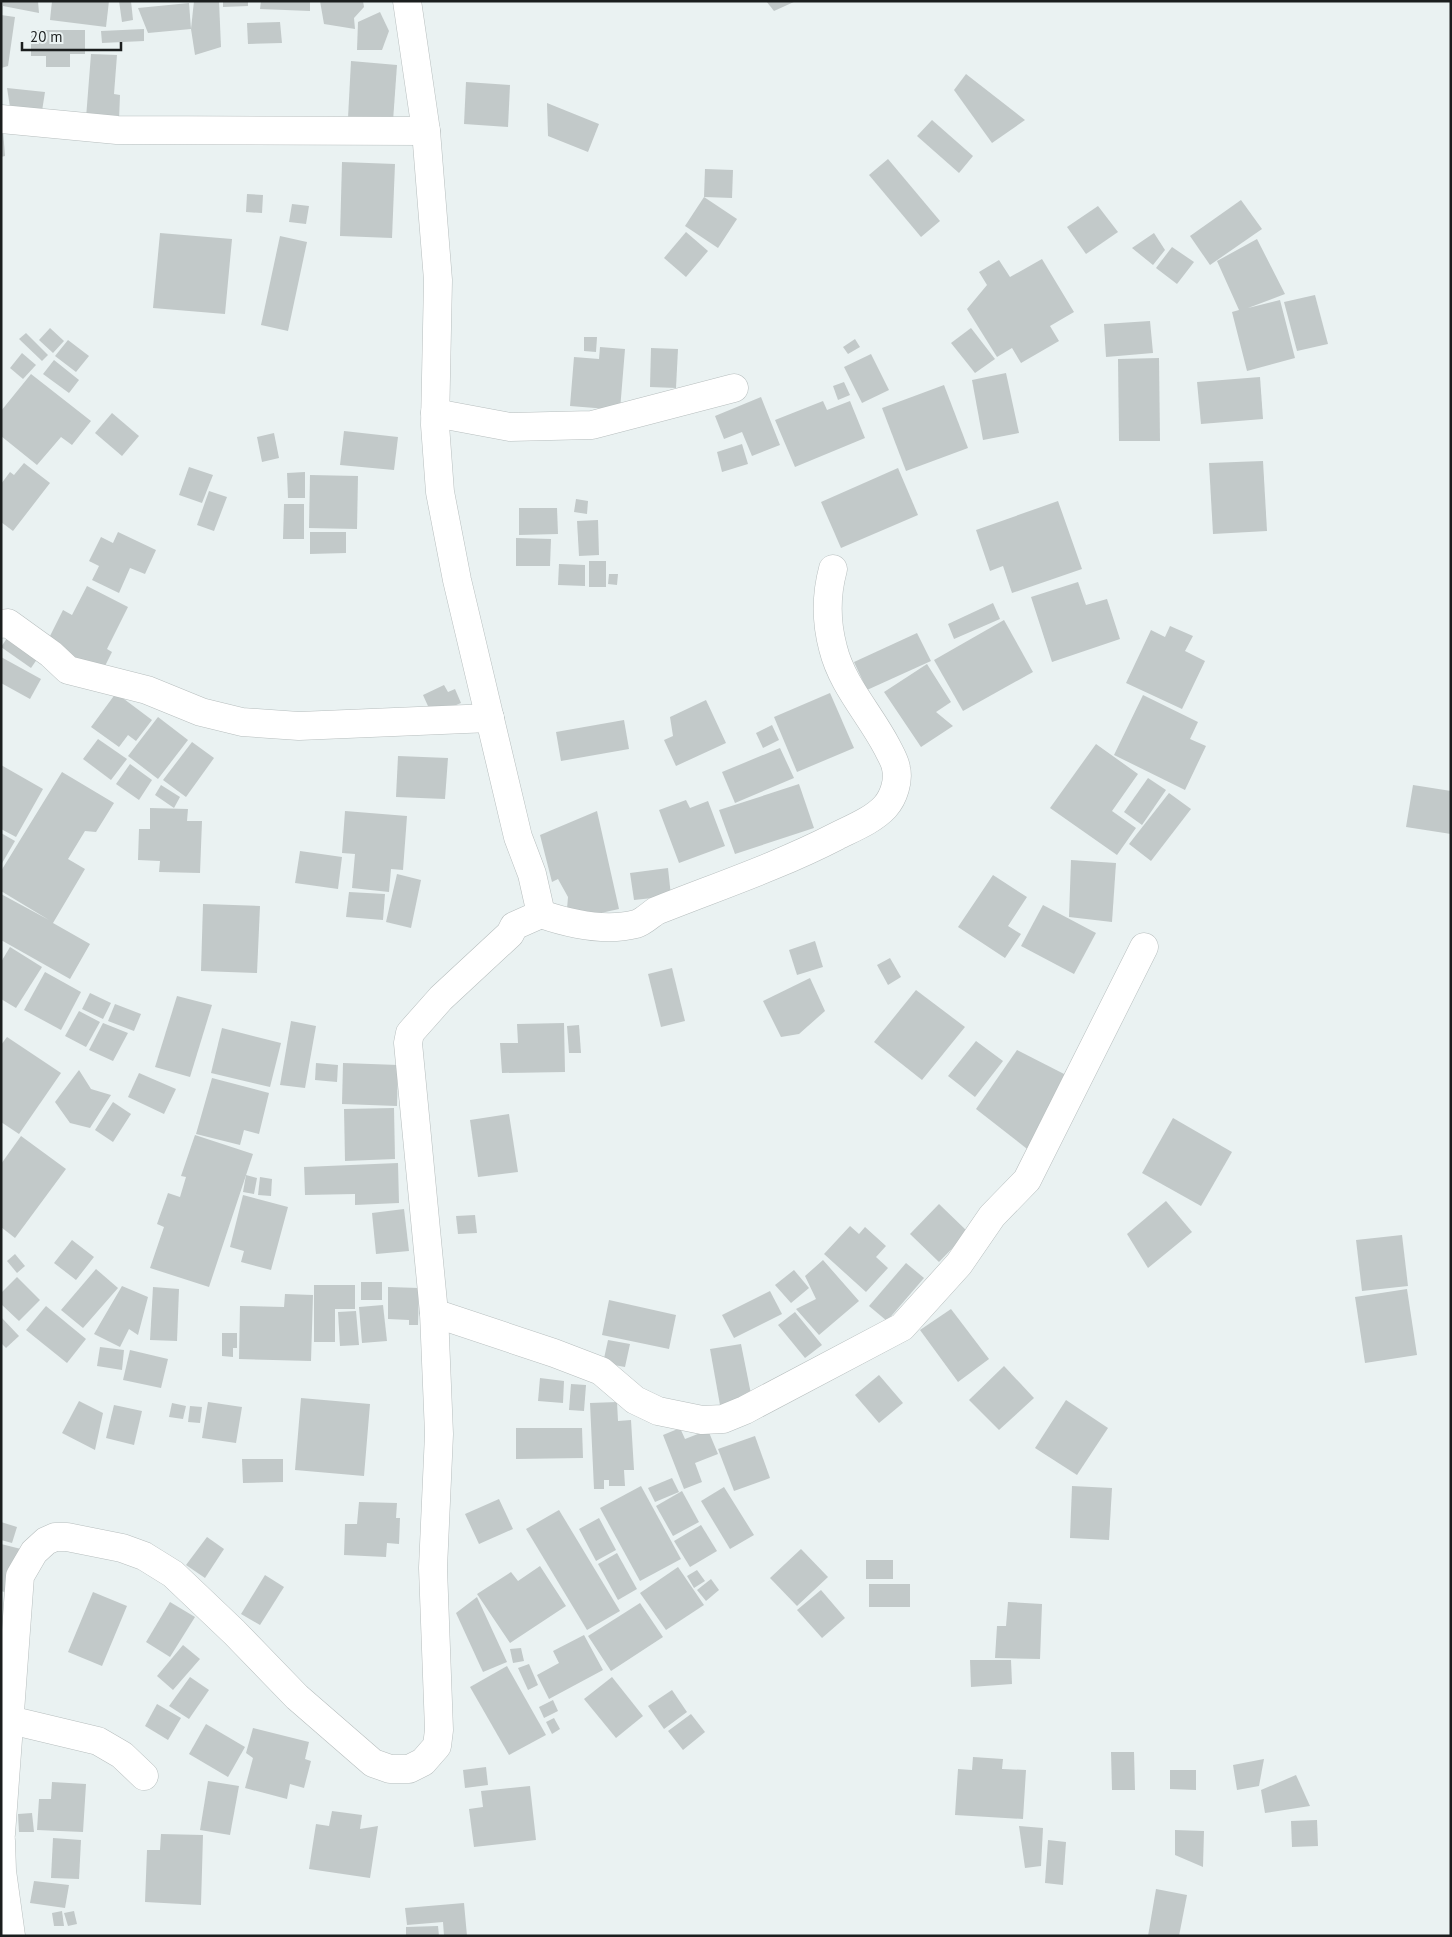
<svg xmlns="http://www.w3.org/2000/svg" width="1452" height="1937" font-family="'PT Sans',sans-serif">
	<rect width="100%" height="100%" fill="#eaf2f2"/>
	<g fill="#c2c9c9">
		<path d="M3 1H38L39 13 3 6Z"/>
		<path d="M52 1H109L106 27 50 20Z"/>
		<path d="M119 1H131L133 20 122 22Z"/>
		<path d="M194 1H219L221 47 195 55 191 29Z"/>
		<path d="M223 1H248V6L223 7Z"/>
		<path d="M261 1H310V11L260 9Z"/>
		<path d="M320 1H363L364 7 354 18 355 29 324 24Z"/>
		<path d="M766 1H796L774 11Z"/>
		<path d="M189 3 191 29 148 33 138 8Z"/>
		<path d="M380 12 389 31 382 50H357L358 22Z"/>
		<path d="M1 15 15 17 8 66 1 68Z"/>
		<path d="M280 22 282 43 248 44 247 23Z"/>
		<path d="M144 29V41L102 43 101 31Z"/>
		<path d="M31 30H85V54H70V67H46V56H31Z"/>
		<path d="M91 54 117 55 114 94 120 95 119 120 86 118Z"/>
		<path d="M351 61 397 65 393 121 348 118Z"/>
		<path d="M966 74 1025 120 992 143 954 90Z"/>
		<path d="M466 82 510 85 508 127 464 124Z"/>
		<path d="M7 88 45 92 42 111 10 107Z"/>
		<path d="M547 103 599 124 588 152 548 136Z"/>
		<path d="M932 120 973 156 959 173 917 136Z"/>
		<path d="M1 130H3L5 156 1 157Z"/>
		<path d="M888 159 940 221 921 237 869 175Z"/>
		<path d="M342 162 395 164 392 238 340 236Z"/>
		<path d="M705 169 733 170 732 198 704 197Z"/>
		<path d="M247 194 263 195 262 213 246 212Z"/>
		<path d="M704 197 737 219 718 248 685 226Z"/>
		<path d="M1241 200 1262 229 1210 265 1190 236Z"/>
		<path d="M292 204 309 206 306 224 289 222Z"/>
		<path d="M1098 206 1118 232 1086 254 1067 227Z"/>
		<path d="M686 232 708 251 686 277 664 258Z"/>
		<path d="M160 233 232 239 225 314 153 308Z"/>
		<path d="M1154 233 1165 250 1153 265 1132 248Z"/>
		<path d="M280 236 307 242 288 331 261 325Z"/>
		<path d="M1257 239 1285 294 1248 308 1280 300 1295 358 1247 371 1232 312 1239 310 1217 261Z"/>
		<path d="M1172 247 1194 262 1177 284 1156 268Z"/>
		<path d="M1042 259 1074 312 1050 326 1059 341 1021 363 1012 348 997 357 967 309 987 285 979 272 999 260 1010 277Z"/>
		<path d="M1315 295 1328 344 1297 351 1284 302Z"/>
		<path d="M1150 321 1153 353 1106 357 1104 324Z"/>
		<path d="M50 328 64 341 53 353 39 340Z"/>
		<path d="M971 328 995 359 975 373 951 343Z"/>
		<path d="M26 333 48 355 42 361 19 339Z"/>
		<path d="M584 337H597L596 352 584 351Z"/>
		<path d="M855 339 860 347 848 354 843 347Z"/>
		<path d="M68 340 89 356 76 372 55 356Z"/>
		<path d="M600 347 625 349 620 410 570 406 574 357 599 359Z"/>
		<path d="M651 348 678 349 676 388 650 387Z"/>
		<path d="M22 353 36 365 23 379 10 368Z"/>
		<path d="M871 354 889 390 862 403 844 367Z"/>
		<path d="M1159 358 1160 441H1119L1118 359Z"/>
		<path d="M54 360 79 380 69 393 43 374Z"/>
		<path d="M1006 373 1019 433 983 440 972 380Z"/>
		<path d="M31 374 91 421 72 445 61 437 37 465 1 436V411Z"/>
		<path d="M1260 377 1263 419 1201 424 1197 382Z"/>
		<path d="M844 382 850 395 838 400 833 386Z"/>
		<path d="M944 385 968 448 906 471 882 408Z"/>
		<path d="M761 397 780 445 752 456 742 432 724 439 715 416Z"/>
		<path d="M823 401 827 410 850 401 865 438 795 467 775 420Z"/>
		<path d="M112 413 139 436 122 456 95 433Z"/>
		<path d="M344 431 398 437 394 470 340 465Z"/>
		<path d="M274 433 279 458 262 462 257 437Z"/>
		<path d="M742 444 748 464 722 472 717 452Z"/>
		<path d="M1263 461 1267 531 1213 534 1209 463Z"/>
		<path d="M24 463 50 483 13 531 1 522V484L10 472 14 475Z"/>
		<path d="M189 467 213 475 202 503 179 495Z"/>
		<path d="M898 468 918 515 841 548 821 502Z"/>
		<path d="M305 472V498H288L287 473Z"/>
		<path d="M310 475 358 476 357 529 309 528Z"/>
		<path d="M209 491 227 497 214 531 197 525Z"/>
		<path d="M576 499 588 501 587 514 574 512Z"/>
		<path d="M1058 501 1082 569 1012 593 1003 566 990 571 976 530Z"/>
		<path d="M284 504H304V539H283Z"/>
		<path d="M519 508H557L558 534 519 535Z"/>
		<path d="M598 520 599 555 579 556 577 521Z"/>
		<path d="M118 532 156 550 145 574 130 568 119 593 92 580 99 566 89 561 101 537 113 543Z"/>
		<path d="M310 532H346V553L310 554Z"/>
		<path d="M516 538 551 539 550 566H516Z"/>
		<rect x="589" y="561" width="17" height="26"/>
		<path d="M559 564 585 565V586L558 585Z"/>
		<path d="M609 574H618L617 585 608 584Z"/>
		<path d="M1078 582 1086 605 1107 599 1120 639 1052 662 1031 597Z"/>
		<path d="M87 586 128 607 107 649 112 652 101 674 45 646 63 610 72 615Z"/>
		<path d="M993 603 1000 619 954 639 948 624Z"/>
		<path d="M1004 620 1033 672 963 711 934 660Z"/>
		<path d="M1170 626 1193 636 1185 651 1205 661 1182 709 1126 683 1151 630 1165 637Z"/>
		<path d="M12 631 42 652 31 668 1 647Z"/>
		<path d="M917 633 931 661 867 690 854 662Z"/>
		<path d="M1 657 41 679 30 699 1 683Z"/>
		<path d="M927 664 951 702 936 712 953 726 921 747 884 692Z"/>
		<path d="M444 685 448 692 455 689 461 703 432 715 423 695Z"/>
		<path d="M116 693 152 720 136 741 128 735 119 747 91 727Z"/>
		<path d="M830 693 854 748 797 772 774 717Z"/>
		<path d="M1143 695 1198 722 1190 739 1206 746 1185 790 1114 755Z"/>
		<path d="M706 700 726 743 676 766 664 740 673 736 670 717Z"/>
		<path d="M158 717 188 740 158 779 128 756Z"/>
		<path d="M624 720 629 749 561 761 556 732Z"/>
		<path d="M772 725 779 740 763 748 756 733Z"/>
		<path d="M98 739 127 759 111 780 83 759Z"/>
		<path d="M192 742 214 758 186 797 163 780Z"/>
		<path d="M1096 744 1138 774 1112 811 1136 828 1117 855 1050 808Z"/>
		<path d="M780 748 794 778 735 803 722 772Z"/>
		<path d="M398 756 448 758 445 799 396 797Z"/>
		<path d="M130 764 152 780 139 800 116 784Z"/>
		<path d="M1 765 43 789 16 837 1 829Z"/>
		<path d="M62 772 114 803 96 832 85 831 68 859 85 869 53 923 90 944 70 979 1 940V894L49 920 1 891V871Z"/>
		<path d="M1148 778 1166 790 1142 825 1124 812Z"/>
		<path d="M799 784 814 828 735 854 719 810Z"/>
		<path d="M161 785 180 797 174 808 155 795Z"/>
		<path d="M1413 785 1451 791V834L1406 827Z"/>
		<path d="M1169 793 1191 809 1151 861 1129 844Z"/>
		<path d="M686 800 690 808 708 801 725 846 679 863 659 810Z"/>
		<path d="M150 808 188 809 187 821H202L200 873 159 872 160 861 138 860 139 829H150Z"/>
		<path d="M345 811 407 816 403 870 391 869 389 892 352 888 355 854 342 853Z"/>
		<path d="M597 811 619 909 578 918 567 909 568 897 558 879 552 882 540 835Z"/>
		<path d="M1 833 15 841 1 865Z"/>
		<path d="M300 851 342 857 338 889 295 883Z"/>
		<path d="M1071 860 1116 863 1112 922 1069 917Z"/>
		<path d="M668 868 671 896 634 900 630 873Z"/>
		<path d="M397 874 421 880 411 928 386 922Z"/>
		<path d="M993 875 1027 897 1008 926 1021 934 1005 958 958 927Z"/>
		<path d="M349 892 385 894 383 920 346 917Z"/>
		<path d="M203 904 260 906 257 973 201 971Z"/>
		<path d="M1043 905 1096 933 1074 974 1021 946Z"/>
		<path d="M815 941 823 967 797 975 789 950Z"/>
		<path d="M10 947 42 967 16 1008 1 999V962Z"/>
		<path d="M890 958 901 977 888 985 877 965Z"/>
		<path d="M672 968 685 1021 661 1027 648 974Z"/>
		<path d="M45 972 81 992 61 1030 24 1010Z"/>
		<path d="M810 978 825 1011 799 1034 781 1037 763 1001Z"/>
		<path d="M916 990 965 1027 922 1080 874 1042Z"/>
		<path d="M90 993 111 1003 103 1019 82 1009Z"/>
		<path d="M177 996 212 1005 190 1077 155 1067Z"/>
		<path d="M115 1004 141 1014 134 1031 108 1021Z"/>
		<path d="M79 1011 100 1022 86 1047 65 1036Z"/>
		<path d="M291 1021 316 1026 305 1088 280 1085Z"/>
		<path d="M103 1023 128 1033 113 1061 89 1050Z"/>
		<path d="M564 1023 565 1072 502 1073 500 1043H518L517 1024Z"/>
		<path d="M579 1025 581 1053H569L567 1026Z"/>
		<path d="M222 1028 281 1043 270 1087 211 1073Z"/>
		<path d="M7 1037 61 1073 19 1134 1 1122V1045Z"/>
		<path d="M976 1041 1003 1061 975 1097 948 1076Z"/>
		<path d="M1017 1050 1068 1076 1031 1152 976 1109Z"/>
		<path d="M316 1063 338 1065 337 1082 315 1080Z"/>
		<path d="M343 1063 398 1065 397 1106 342 1104Z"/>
		<path d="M79 1070 91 1089 111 1095 90 1128 70 1123 55 1102Z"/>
		<path d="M139 1073 176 1089 164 1114 128 1097Z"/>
		<path d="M212 1078 269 1093 259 1134 244 1130 240 1145 196 1134Z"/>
		<path d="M113 1102 131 1114 113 1142 95 1130Z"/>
		<path d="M394 1108 395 1159 345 1161 344 1109Z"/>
		<path d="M509 1114 518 1172 478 1177 470 1120Z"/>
		<path d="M1173 1118 1232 1152 1201 1206 1142 1173Z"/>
		<path d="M195 1135 253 1154 209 1287 150 1268 164 1227 157 1224 168 1193 180 1197 186 1177 181 1176Z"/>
		<path d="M21 1136 66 1169 15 1238 1 1227V1164Z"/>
		<path d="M398 1163 399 1203 355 1205V1194L305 1195 304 1167Z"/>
		<path d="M246 1175 257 1178 254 1194 243 1192Z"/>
		<path d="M260 1177 272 1179 271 1196 258 1195Z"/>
		<path d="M243 1195 288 1207 271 1270 241 1262 244 1251 230 1247Z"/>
		<path d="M1166 1201 1192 1232 1148 1268 1127 1234Z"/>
		<path d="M939 1204 968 1232 939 1262 910 1234Z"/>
		<path d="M404 1209 409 1251 376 1254 372 1213Z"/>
		<path d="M475 1215 477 1233 458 1234 456 1216Z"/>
		<path d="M850 1226 859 1234 865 1227 886 1246 876 1257 888 1268 866 1292 824 1254Z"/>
		<path d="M1402 1235 1408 1286 1362 1291 1356 1240Z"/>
		<path d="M72 1240 94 1257 76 1280 54 1263Z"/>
		<path d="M15 1254 25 1266 17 1273 7 1261Z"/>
		<path d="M823 1260 859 1301 819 1335 796 1309 816 1299 805 1276Z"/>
		<path d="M906 1263 924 1278 887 1321 869 1306Z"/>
		<path d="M96 1269 118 1288 83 1328 61 1310Z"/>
		<path d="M794 1270 809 1288 791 1303 775 1285Z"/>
		<path d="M17 1277 40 1300 19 1321 1 1304V1293Z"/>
		<rect x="361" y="1282" width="21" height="18"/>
		<path d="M314 1285H355V1309H335V1342H314Z"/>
		<path d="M122 1286 148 1297 138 1335 129 1329 120 1347 94 1334Z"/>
		<path d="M153 1287 179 1289 177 1341 150 1340Z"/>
		<path d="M388 1287 419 1288 418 1325H409V1320L388 1319Z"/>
		<path d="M1407 1289 1417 1355 1365 1363 1355 1297Z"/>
		<path d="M770 1291 782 1314 734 1338 722 1315Z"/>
		<path d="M285 1294 313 1295 311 1361 239 1359 240 1306 284 1307Z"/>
		<path d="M609 1300 676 1315 669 1349 602 1335Z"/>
		<path d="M383 1305 387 1341 362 1343 359 1307Z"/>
		<path d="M46 1306 86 1339 67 1363 26 1330Z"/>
		<path d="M951 1309 989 1359 958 1382 920 1330Z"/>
		<path d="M356 1311 359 1345 340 1346 338 1312Z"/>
		<path d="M795 1312 822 1345 805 1358 778 1325Z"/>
		<path d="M1 1317 19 1336 6 1348 1 1343Z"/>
		<path d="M222 1333H237V1348H233V1357L222 1356Z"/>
		<path d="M608 1340 630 1344 625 1367 603 1363Z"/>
		<path d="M741 1344 752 1399 720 1405 710 1349Z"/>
		<path d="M100 1347 124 1350 122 1370 97 1366Z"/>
		<path d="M130 1350 168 1359 161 1388 123 1380Z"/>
		<path d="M1004 1366 1034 1398 999 1430 969 1400Z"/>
		<path d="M879 1375 903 1403 879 1423 855 1395Z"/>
		<path d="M540 1378 564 1381 563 1403 538 1401Z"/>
		<path d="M571 1384 586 1385 584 1411 569 1410Z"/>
		<path d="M301 1398 370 1404 364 1476 295 1470Z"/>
		<path d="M1066 1400 1108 1428 1077 1475 1035 1448Z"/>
		<path d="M79 1401 103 1413 95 1450 62 1433Z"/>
		<path d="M208 1402 242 1407 236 1443 202 1438Z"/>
		<path d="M617 1402 618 1421 631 1420 634 1470H624L625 1486H609V1480H604V1489H594L590 1403Z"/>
		<path d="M172 1403 186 1406 183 1419 169 1417Z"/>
		<path d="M114 1405 142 1411 134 1445 106 1438Z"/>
		<path d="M190 1406 202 1407 200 1423 188 1422Z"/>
		<path d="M516 1428H582L583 1458 516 1459Z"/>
		<path d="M680 1428 685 1439 708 1430 718 1454 695 1463 702 1482 684 1489 663 1435Z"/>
		<path d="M755 1436 770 1478 734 1491 718 1449Z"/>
		<path d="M242 1459H283V1482L243 1483Z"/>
		<path d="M672 1478 679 1492 655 1502 648 1488Z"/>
		<path d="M641 1486 681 1559 640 1581 600 1508Z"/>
		<path d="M1072 1486 1112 1488 1109 1540 1070 1538Z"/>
		<path d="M724 1487 754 1535 730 1549 701 1501Z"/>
		<path d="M682 1491 699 1522 673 1536 656 1506Z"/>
		<path d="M499 1499 513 1529 479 1544 465 1514Z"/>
		<path d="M359 1502 397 1503 396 1518H400L399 1544 387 1543 386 1557 344 1555 345 1524H357Z"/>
		<path d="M559 1510 620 1611 587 1630 526 1529Z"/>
		<path d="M599 1518 616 1550 596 1561 579 1529Z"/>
		<path d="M1 1522 17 1527 12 1543 1 1540Z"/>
		<path d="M701 1525 717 1551 690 1567 674 1541Z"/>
		<path d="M207 1537 224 1549 205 1578 186 1565Z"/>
		<path d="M1 1544 21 1549 8 1593 1 1591Z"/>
		<path d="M801 1549 828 1577 797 1606 770 1578Z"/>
		<path d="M617 1553 637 1589 618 1600 598 1564Z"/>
		<rect x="866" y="1560" width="27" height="19"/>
		<path d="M540 1566 566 1606 510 1643 477 1594 511 1572 518 1581Z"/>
		<path d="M678 1567 704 1605 666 1630 640 1593Z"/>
		<path d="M697 1570 705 1581 694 1588 687 1576Z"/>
		<path d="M265 1575 284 1587 260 1625 241 1614Z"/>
		<path d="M711 1579 719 1590 706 1601 697 1590Z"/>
		<rect x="869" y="1584" width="41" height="23"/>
		<path d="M821 1590 845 1618 822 1638 797 1610Z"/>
		<path d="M93 1592 127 1606 102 1666 68 1652Z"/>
		<path d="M477 1597 507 1662 483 1672 456 1613Z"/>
		<path d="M170 1602 195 1617 170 1657 146 1642Z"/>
		<path d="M1008 1602 1042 1604 1040 1659 995 1658 997 1626H1006Z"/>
		<path d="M640 1603 663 1637 611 1671 588 1636Z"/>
		<path d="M584 1635 603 1670 549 1699 537 1675 559 1663 553 1651Z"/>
		<path d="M183 1645 200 1659 173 1690 157 1676Z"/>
		<path d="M521 1648 524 1661 513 1663 510 1649Z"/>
		<path d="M970 1660H1011L1012 1684 971 1687Z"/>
		<path d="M529 1664 538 1685 528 1690 518 1668Z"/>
		<path d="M507 1666 546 1735 509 1755 470 1687Z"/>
		<path d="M190 1677 209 1690 189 1719 169 1706Z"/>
		<path d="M612 1677 643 1716 616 1738 584 1699Z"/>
		<path d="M672 1690 687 1712 664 1729 648 1706Z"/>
		<path d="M553 1700 558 1711 544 1718 539 1707Z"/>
		<path d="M157 1704 181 1718 168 1740 145 1726Z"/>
		<path d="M691 1714 705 1732 683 1750 668 1731Z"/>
		<path d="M554 1718 560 1729 552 1734 546 1722Z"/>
		<path d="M206 1724 245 1747 228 1777 189 1754Z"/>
		<path d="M253 1728 309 1742 305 1759 311 1761 304 1788 290 1784 287 1799 245 1788 253 1758 246 1753Z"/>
		<path d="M1111 1752H1134L1135 1790H1112Z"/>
		<path d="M973 1757 1003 1759 1002 1769 1026 1770 1023 1819 955 1815 958 1769 972 1770Z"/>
		<path d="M1264 1759 1259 1786 1237 1790 1233 1765Z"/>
		<path d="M486 1767 488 1785 465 1788 463 1770Z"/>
		<path d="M1170 1770H1196V1790L1170 1789Z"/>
		<path d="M1296 1775 1310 1806 1265 1813 1261 1790Z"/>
		<path d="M208 1781 239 1786 230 1835 200 1830Z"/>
		<path d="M52 1782 86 1784 83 1832 37 1830 39 1799H51Z"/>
		<path d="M530 1786 536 1840 474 1847 469 1809 483 1807 481 1791Z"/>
		<path d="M332 1811 362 1815 360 1829 378 1826 370 1878 309 1869 316 1824 329 1826Z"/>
		<path d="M32 1813 34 1832H19L18 1814Z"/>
		<path d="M1317 1820 1318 1846 1292 1847 1291 1821Z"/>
		<path d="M1019 1826 1043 1828 1041 1866 1025 1868Z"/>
		<path d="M1175 1830 1204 1831 1203 1867 1175 1855Z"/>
		<path d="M161 1834 203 1835 201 1905 145 1902 147 1850H160Z"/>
		<path d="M53 1838 81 1840 79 1879 51 1878Z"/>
		<path d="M1048 1840 1066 1842 1063 1885 1045 1883Z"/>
		<path d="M34 1881 69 1885 65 1908 30 1903Z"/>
		<path d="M1156 1889 1187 1895 1179 1936H1148Z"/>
		<path d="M464 1903 467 1936H444L443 1922 407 1925 405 1908Z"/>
		<path d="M62 1911 64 1926H54L52 1913Z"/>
		<path d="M74 1911 77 1924 68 1926 64 1913Z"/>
		<path d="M438 1926 439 1936H406V1927Z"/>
	</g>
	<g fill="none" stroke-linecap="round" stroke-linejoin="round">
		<defs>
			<g id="minor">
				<path d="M1 119 117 130 426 131"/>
				<path d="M435 413 510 427 592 425 734 388"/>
				<path d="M1 624 8 623 51 654 68 670 147 690 201 712 242 722 299 726 490 718"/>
				<path d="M541 914C570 924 605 932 636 924 643 922 650 915 656 911 716 887 779 866 837 836 853 828 873 820 885 807 894 797 899 780 896 768 895 761 890 753 887 747 870 714 842 685 833 648 826 622 826 595 833 569"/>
				<path d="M434 1313 554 1353 601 1371 635 1400 658 1411 702 1420 723 1419 745 1410 902 1327 959 1264 992 1216 1027 1180 1144 947"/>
				<path d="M10 1720 98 1741 122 1755 144 1776"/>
				<path d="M1 1834 20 1576 34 1552 46 1541 55 1537H67L122 1548 144 1556 173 1574 234 1632 297 1697 373 1763 390 1769H409L423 1762 437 1746 439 1730 433 1568 439 1434 434 1313 408 1043 410 1033 441 998 510 934 514 926 541 914 532 874 518 837 457 580 440 492 435 425 438 280 426 131 407 1"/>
				<path d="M1 1841 2 1871 11 1936"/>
			</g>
		</defs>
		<use href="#minor" stroke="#b7bebe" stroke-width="29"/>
		<use href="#minor" stroke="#fff" stroke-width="28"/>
	</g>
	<rect width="1452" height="1937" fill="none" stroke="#1b1e1e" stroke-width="5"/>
	<path d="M22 42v8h99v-8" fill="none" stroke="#1b1e1e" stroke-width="2.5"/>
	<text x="30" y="42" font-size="15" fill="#1b1e1e" stroke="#eaf2f2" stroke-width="4" paint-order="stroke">20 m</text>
</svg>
